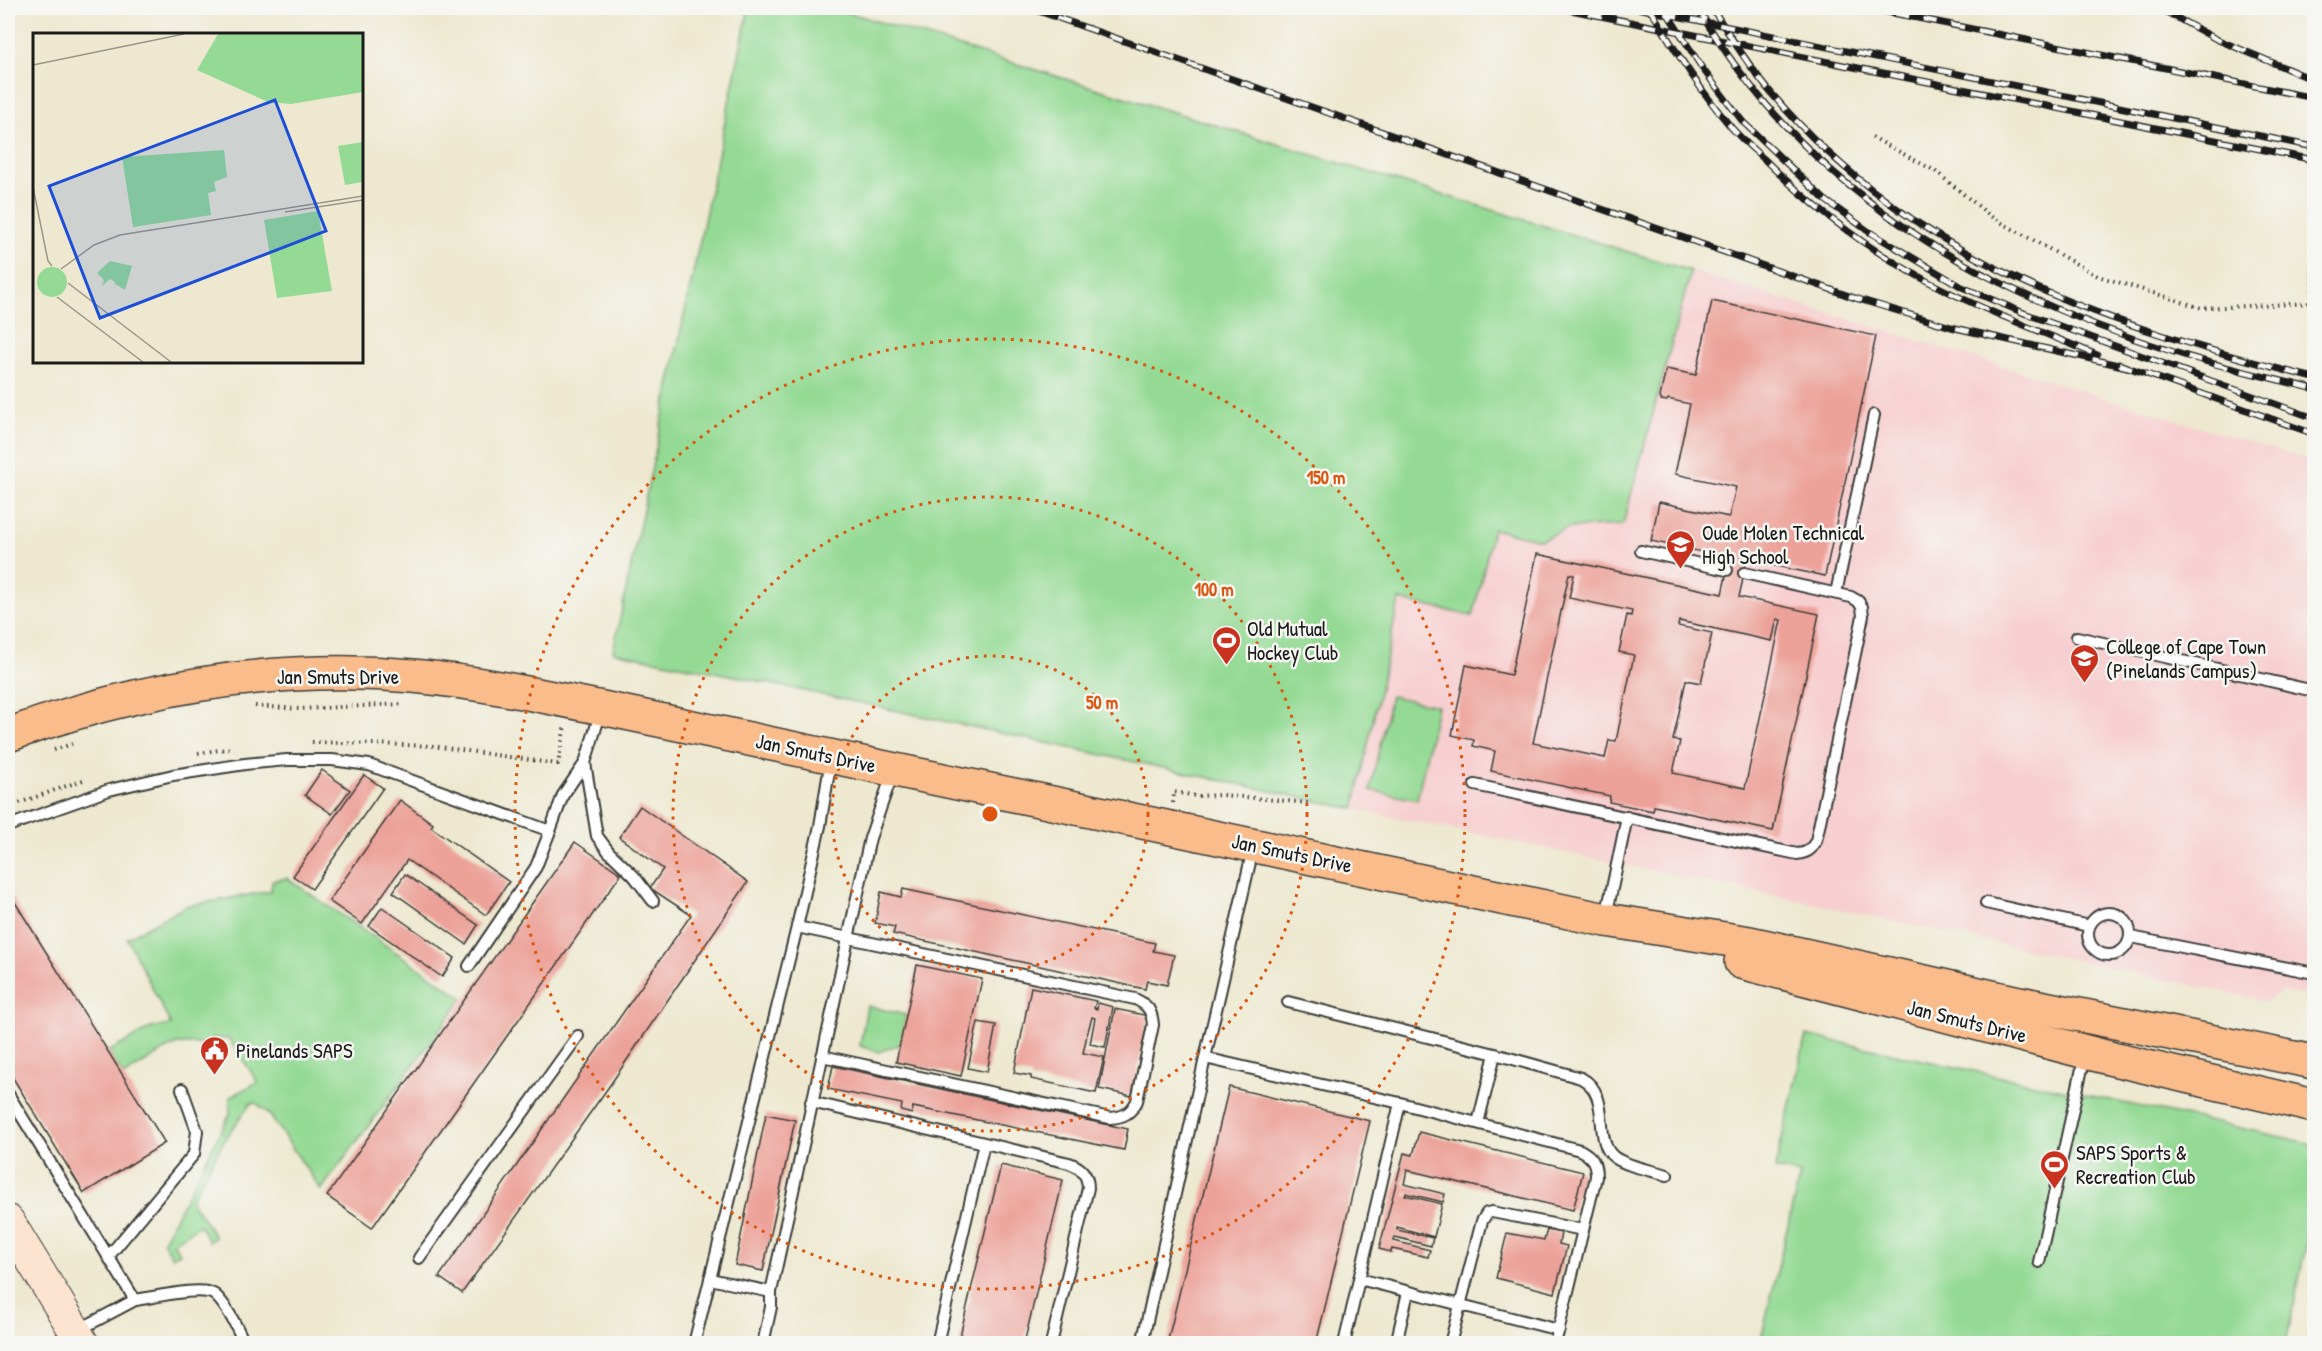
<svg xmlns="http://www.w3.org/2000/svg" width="2322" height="1351" font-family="'Patrick Hand',sans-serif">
	<rect width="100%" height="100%" fill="#f6f6f2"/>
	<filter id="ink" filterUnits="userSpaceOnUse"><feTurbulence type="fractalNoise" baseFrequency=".0167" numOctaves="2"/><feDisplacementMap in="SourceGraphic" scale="12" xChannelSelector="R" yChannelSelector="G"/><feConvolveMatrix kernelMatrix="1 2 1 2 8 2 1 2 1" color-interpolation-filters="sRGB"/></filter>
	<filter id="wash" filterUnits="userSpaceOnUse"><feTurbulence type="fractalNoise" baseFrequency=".008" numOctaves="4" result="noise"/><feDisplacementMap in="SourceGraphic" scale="24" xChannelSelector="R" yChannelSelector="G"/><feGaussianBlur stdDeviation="1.35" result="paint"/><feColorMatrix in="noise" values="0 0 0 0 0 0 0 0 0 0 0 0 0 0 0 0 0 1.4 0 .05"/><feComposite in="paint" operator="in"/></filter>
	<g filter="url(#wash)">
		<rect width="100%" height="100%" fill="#ede8cf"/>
		<path fill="#f7cfd0" d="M1691 271 2314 462V999L2282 991 2266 1001 1814 904 1354 809 1399 600 1472 616 1493 529 1541 540 1568 528 1623 525Z"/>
		<g fill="#94da94" stroke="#587b58" stroke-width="1.5">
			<path d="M749 8H834L1691 271 1623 525 1568 528 1541 540 1493 529 1473 616 1399 600 1354 809 730 675 613 652Z"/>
			<path d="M1391 696 1437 706 1417 800 1370 790Z"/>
			<path d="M287 878 463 998 321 1190 269 1114 256 1103H251L225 1139 191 1200 215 1237 209 1242 200 1225 173 1243 180 1253 172 1257 163 1241 230 1114V1097L258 1082 229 1039 212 1038 211 1044H177L168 1048 123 1076 108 1052 151 1028 171 1025 127 938 186 906 271 891 272 881Z"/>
			<path d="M867 1006 906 1015 901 1044 879 1052 860 1046Z"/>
			<path d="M1806 1035 2314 1144V1206L2286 1343 1760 1344 1800 1174 1775 1169Z"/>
		</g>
		<g id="blocks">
			<g fill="#eca299" fill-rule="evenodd">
				<path d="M1712 301 1876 336 1825 576 1747 560 1739 597 1819 614 1773 831 1654 806 1653 811 1609 802 1610 796 1491 771 1495 751 1473 746 1474 740 1452 735 1466 665 1511 675 1537 554 1722 594 1730 558 1651 541 1659 502 1729 517 1736 487 1675 474 1690 404 1668 399 1667 401 1661 400 1660 397 1666 369 1696 375ZM1569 574 1574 575 1569 598 1632 611 1631 616 1627 615 1619 652 1634 655 1616 741 1609 740 1605 758 1533 743ZM1777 619 1781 620 1745 788 1673 773 1680 741 1673 740 1686 680 1701 683 1712 633 1678 626 1679 621 1772 641Z"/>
				<path d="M322 770 350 790 332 814 305 795Z"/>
				<path d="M364 775 383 788 312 889 293 876Z"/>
				<path d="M400 800 433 824 431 827 509 882 486 915 407 860 362 924 329 901Z"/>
				<path d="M640 806 748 882 610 1085 462 1293 439 1277 691 915 650 888 663 869 619 837Z"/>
				<path d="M575 842 621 874 372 1228 327 1196Z"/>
				<path d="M405 874 478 925 466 944 393 892Z"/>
				<path d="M903 889 1155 943 1153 951 1174 955 1167 985 1147 981 1145 989 893 934 895 927 875 923 881 892 901 897Z"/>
				<path d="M8 891 165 1143 84 1193 8 1070Z"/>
				<path d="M382 907 455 958 442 977 369 926Z"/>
				<path d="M917 965 982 979 961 1076 896 1062Z"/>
				<path d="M1031 987 1096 1001 1094 1008 1097 1009 1098 1003 1113 1007 1105 1047 1090 1044 1095 1018 1092 1017 1087 1035 1083 1053 1104 1057 1096 1093 1031 1079V1076L1014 1073Z"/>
				<path d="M1115 1009 1149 1016 1132 1096 1099 1089Z"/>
				<path d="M978 1022 996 1025 987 1072 968 1068Z"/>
				<path d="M833 1066 1128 1129 1124 1150 913 1107 912 1114 901 1111 902 1104 828 1089Z"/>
				<path d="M1229 1087 1370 1121 1316 1344H1167Z"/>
				<path d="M766 1114 795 1120 763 1271 735 1265Z"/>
				<path d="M1419 1132 1583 1172 1573 1210 1407 1170 1404 1184 1445 1194 1443 1202 1406 1193 1405 1195 1442 1204 1434 1237 1397 1227V1230L1433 1238 1431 1246 1395 1237 1394 1241 1430 1250 1428 1257 1392 1249 1391 1252 1379 1249 1404 1153 1413 1155Z"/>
				<path d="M1001 1165 1063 1180 1024 1344H958Z"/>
				<path d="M1547 1230 1561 1233 1559 1244 1567 1246 1555 1293 1496 1278 1507 1233 1544 1240Z"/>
			</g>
		</g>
	</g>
	<g filter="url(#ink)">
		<use href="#blocks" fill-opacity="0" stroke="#3b3b37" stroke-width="1.5"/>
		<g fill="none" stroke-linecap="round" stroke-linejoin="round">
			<defs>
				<g id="lane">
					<path d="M1641 551 1727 570"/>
					<path d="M1836 593 1874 415"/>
					<path d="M2077 637 2314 691"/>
					<path d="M585 763 597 836 609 852 634 876 653 901"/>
					<path d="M1475 785 1797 854C1807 853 1811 850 1816 841L1863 616 1862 607 1858 601 1851 597 1744 573"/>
					<path d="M8 826 109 790 173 775 245 764 287 760H332L369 765 550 831 563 795 585 763 601 711"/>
					<path d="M1986 903 2089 926"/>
					<circle cx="2109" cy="934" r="21"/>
					<path d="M1606 917 1627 817"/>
					<path d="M797 927 1135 999C1148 1005 1152 1011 1153 1025L1137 1101C1131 1113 1124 1117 1110 1118L822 1056"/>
					<path d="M2131 937 2314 973"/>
					<path d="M469 966 536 867 550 831"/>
					<path d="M1288 1002 1495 1054 1478 1123"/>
					<path d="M1495 1054 1581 1078C1613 1095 1592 1140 1614 1157 1628 1167 1651 1170 1667 1175"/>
					<path d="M1205 1058 1253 849"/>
					<path d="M8 1094 135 1300 52 1344"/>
					<path d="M811 1102 1069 1163C1081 1167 1088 1175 1088 1188L1051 1344"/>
					<path d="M108 1257 194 1154 197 1131 182 1089"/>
					<path d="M419 1258 578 1036"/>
					<path d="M2039 1262 2085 1055"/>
					<path d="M710 1279 771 1292"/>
					<path d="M1359 1279 1559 1330"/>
					<path d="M135 1300C152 1298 202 1285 215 1295 228 1307 237 1328 245 1344"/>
					<path d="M694 1344 797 927 820 826 831 759"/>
					<path d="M763 1344 771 1307V1292L870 838 893 772"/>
					<path d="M937 1344 984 1143"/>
					<path d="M1142 1344 1205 1058 1400 1103 1580 1150C1593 1157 1596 1163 1596 1177L1555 1344"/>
					<path d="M1344 1344 1400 1103"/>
					<path d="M1396 1344 1408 1292"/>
					<path d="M1450 1344 1482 1221 1487 1213 1492 1212 1583 1230"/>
				</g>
				<path id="secondary" d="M8 1221 83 1344"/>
				<g id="primary">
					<path d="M8 735C137 688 275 664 413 676 477 682 539 695 602 708L1606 920 1750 943 2015 1002 2314 1062"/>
					<path d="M1741 962 2113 1059 2314 1106"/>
				</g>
			</defs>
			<use href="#lane" stroke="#3b3b37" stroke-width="14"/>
			<use href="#secondary" stroke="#3b3b37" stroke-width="34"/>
			<use href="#primary" stroke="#3b3b37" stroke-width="36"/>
			<g stroke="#3b3b37" stroke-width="4" stroke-dasharray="1.5 4.5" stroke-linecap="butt">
				<path d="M1872 137 1935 171 1993 218 2098 276 2202 308 2314 303"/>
				<path d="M2312 302 2313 188"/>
				<path d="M255 706 300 709 403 704"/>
				<path d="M312 742 433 746 558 764 565 725"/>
				<path d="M54 750 72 744"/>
				<path d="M198 753 233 748"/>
				<path d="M1173 803 1174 792 1196 796 1222 795 1308 803"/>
				<path d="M8 807 83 780"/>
			</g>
			<use href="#lane" stroke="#fff" stroke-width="10"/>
			<use href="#secondary" stroke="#fde4d1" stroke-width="32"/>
			<use href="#primary" stroke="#fabc8b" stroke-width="33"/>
			<defs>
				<g id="rail">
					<path d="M1030 8 1855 298 1951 327 2127 367"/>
					<path d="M1561 8 2314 160"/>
					<path d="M1637 8 2314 147"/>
					<path d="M1650 8C1674 50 1700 90 1731 127 1741 139 1753 149 1764 159 1812 207 1867 249 1927 281 1982 310 2040 331 2097 355"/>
					<path d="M1664 8 1702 68 1743 122 1824 199 1868 231 1962 287 2024 313 2314 418"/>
					<path d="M1698 8C1803 190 1979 291 2174 352 2220 367 2268 377 2314 389"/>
					<path d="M1712 8C1731 37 1749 67 1772 94 1918 264 2104 324 2314 378"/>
					<path d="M1868 8 2314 98"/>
					<path d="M2159 8 2216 39 2314 80"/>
					<path d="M2119 364 2314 434"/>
				</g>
			</defs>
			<use href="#rail" stroke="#1c1c1c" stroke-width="7"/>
			<use href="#rail" stroke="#f6f6f2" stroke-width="4.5" stroke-dasharray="14" stroke-linecap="butt"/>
		</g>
	</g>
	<g fill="none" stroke="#de560d" stroke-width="3" stroke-dasharray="3 6">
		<circle cx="990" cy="814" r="158"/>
		<circle cx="990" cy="814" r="317"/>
		<circle cx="990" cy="814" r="475"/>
	</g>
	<defs>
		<symbol id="school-pin" viewBox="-11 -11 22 30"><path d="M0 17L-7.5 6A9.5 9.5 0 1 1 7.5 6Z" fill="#c8321e" stroke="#f6f6f2"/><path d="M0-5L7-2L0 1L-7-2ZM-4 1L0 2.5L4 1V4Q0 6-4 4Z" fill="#fff"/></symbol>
		<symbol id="stadium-pin" viewBox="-11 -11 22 30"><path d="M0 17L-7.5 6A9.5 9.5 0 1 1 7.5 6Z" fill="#c8321e" stroke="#f6f6f2"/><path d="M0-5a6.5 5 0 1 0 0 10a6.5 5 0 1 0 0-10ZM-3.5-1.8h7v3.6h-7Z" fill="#fff"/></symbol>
		<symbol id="university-pin" viewBox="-11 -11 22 30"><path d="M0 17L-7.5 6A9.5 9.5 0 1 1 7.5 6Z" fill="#c8321e" stroke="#f6f6f2"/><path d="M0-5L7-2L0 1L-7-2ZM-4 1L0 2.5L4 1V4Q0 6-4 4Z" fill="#fff"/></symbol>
		<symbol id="civic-pin" viewBox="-11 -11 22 30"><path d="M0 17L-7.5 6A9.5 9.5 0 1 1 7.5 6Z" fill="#c8321e" stroke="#f6f6f2"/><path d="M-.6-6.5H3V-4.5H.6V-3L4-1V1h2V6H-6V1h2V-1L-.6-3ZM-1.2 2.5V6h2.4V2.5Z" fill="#fff"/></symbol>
	</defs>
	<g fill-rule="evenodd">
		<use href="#school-pin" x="1664" y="528" width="33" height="45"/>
		<use href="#stadium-pin" x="1210" y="624" width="33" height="45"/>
		<use href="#university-pin" x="2068" y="642" width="33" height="45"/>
		<use href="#civic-pin" x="198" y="1034" width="33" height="45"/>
		<use href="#stadium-pin" x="2038" y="1148" width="33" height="45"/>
	</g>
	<g text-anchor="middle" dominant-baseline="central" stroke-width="5" stroke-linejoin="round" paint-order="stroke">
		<g font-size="21" fill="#1c1c1c" stroke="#f6f6f2" text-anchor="start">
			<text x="1702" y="532">Oude Molen Technical<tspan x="1702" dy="24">High School</tspan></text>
			<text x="1247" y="628">Old Mutual<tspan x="1247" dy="24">Hockey Club</tspan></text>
			<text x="2106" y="646">College of Cape Town<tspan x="2106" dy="24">(Pinelands Campus)</tspan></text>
			<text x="236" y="1050">Pinelands SAPS</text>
			<text x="2076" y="1152">SAPS Sports &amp;<tspan x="2076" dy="24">Recreation Club</tspan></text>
		</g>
		<g font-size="21" fill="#1c1c1c" stroke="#f6f6f2">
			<text x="338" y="676">Jan Smuts Drive</text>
			<text transform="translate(816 753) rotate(12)">Jan Smuts Drive</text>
			<text transform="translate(1292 853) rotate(12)">Jan Smuts Drive</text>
			<text transform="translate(1967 1021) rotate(14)">Jan Smuts Drive</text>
		</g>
	</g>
	<g transform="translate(33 33)">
		<rect width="330" height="330" fill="#ede8cf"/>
		<path d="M185 1H330V59L258 71 235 69 164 37ZM330 109V149L312 152 305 113ZM191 117 194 144 181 149 183 158 175 160 178 182 100 194 89 124ZM285 178 299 258 244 265 231 187ZM77 228 99 233 92 257 82 251 80 269 82 249 77 246 69 253 71 247 64 240ZM4 249a15 15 0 1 1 30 0a15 15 0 1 1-30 0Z" fill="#94da94"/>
		<path fill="none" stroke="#999687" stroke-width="1.5" d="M0 32 151 1M0 154 15 228 19 233M252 179 330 167M28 236 61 212 87 202 330 163M35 250 138 329M24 264 110 329"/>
		<path fill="#1d4ed8" fill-opacity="0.15" stroke="#1d4ed8" stroke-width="3" d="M242 67 293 198 67 285 16 153Z"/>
		<rect width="330" height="330" fill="none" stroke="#1c1c1c" stroke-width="3"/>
	</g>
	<circle cx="990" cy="814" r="9" fill="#de560d" stroke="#f6f6f2" stroke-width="3"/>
	<g font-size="18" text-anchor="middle" font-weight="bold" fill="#de560d" stroke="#f6f6f2" stroke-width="5" stroke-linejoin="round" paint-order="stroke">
		<text x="1326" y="484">150 m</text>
		<text x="1214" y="596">100 m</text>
		<text x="1102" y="709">50 m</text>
	</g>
	<rect width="2322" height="1351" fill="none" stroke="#f6f6f2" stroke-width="30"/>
</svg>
